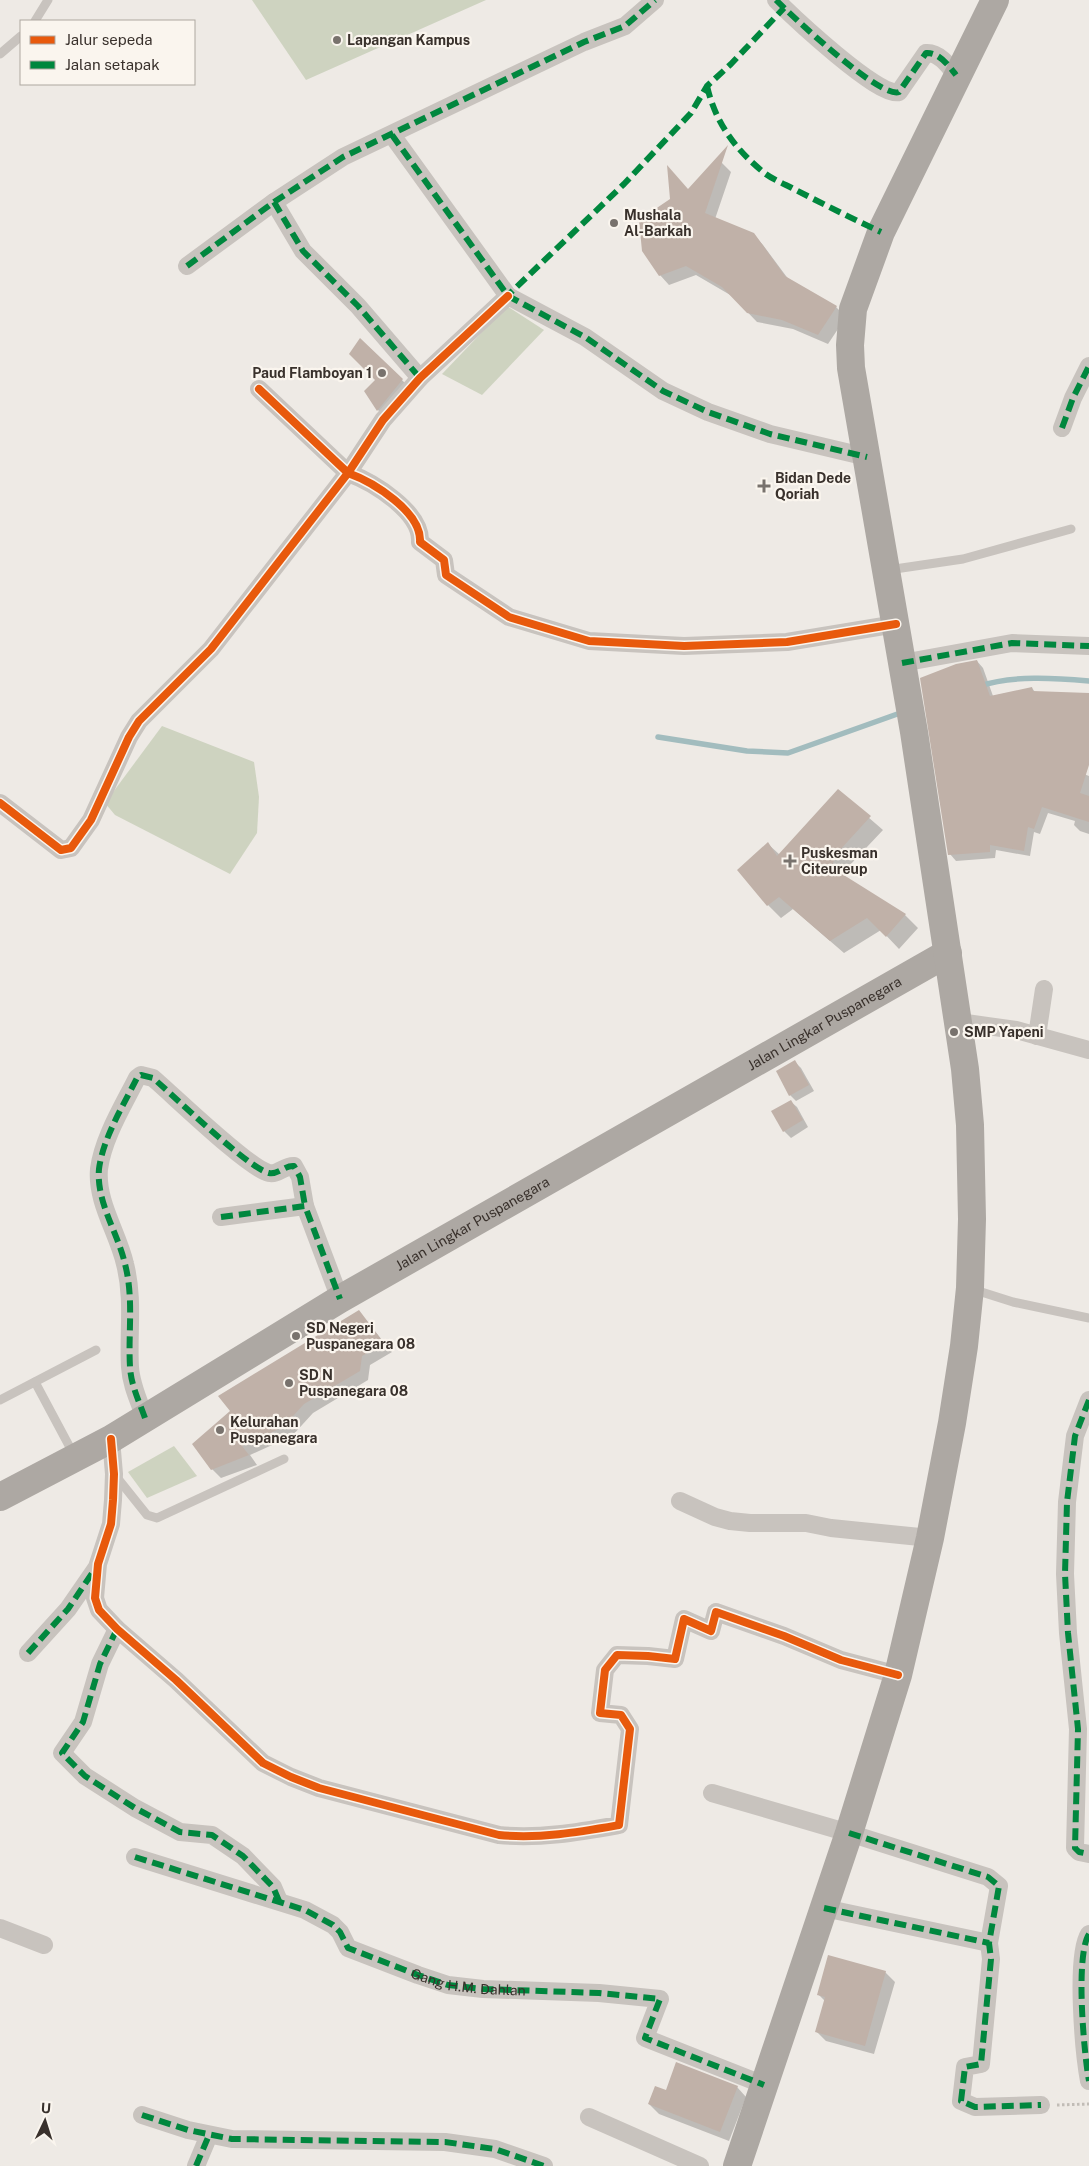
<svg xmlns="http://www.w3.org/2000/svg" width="1089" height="2166" font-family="'Public Sans',sans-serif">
	<rect width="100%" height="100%" fill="#eeeae5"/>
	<g fill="#ced3c0">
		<path d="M252 0H486L306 80Z"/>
		<path d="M507 306 544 330 482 395 442 374Z"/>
		<path d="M162 726 254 762 259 797 257 833 230 874 115 815 105 803Z"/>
		<path d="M174 1446 197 1476 147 1498 128 1472Z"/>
	</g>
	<g fill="#0003">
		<path d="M713 163H722L731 172 715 219 753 234 763 245 789 280 836 307 846 317 828 344 793 329 757 322 732 296 696 275 669 285 660 275 688 190Z"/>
		<path d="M361 340 408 386 384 416 378 410 377 380Z"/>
		<path d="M977 661 983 668 993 696 1032 688 1035 692 1089 694V752L1069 768 1089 776V834L1080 831 1074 825 1075 821 1048 813 1040 834 1034 832 1030 856 996 850 995 858 956 861 950 854Z"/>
		<path d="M838 791 883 830 850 865 844 877 905 915 918 928 899 949 881 930 844 953 793 909 781 918 768 905V844L780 855Z"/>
		<path d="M795 1062 801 1068 814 1091 796 1101 790 1095Z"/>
		<path d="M790 1101 797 1107 808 1127 791 1138 784 1131 773 1112Z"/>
		<path d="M359 1312 392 1352 370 1365 368 1380 313 1413 292 1436 250 1455 257 1465 221 1478 212 1469Z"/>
		<path d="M885 1972 895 1982 874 2054 826 2041 816 2031 825 2001 818 1994Z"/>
		<path d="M737 2087 746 2097 729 2141 659 2114 649 2104Z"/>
	</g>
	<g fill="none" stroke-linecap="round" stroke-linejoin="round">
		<g stroke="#a2bcbe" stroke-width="5.5">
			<path d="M980 686C1012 675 1056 678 1089 681"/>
			<path d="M658 737 747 751 788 753 903 712"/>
		</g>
	</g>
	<g fill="#c0b1a8">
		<path d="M728 145 705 213 754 233 785 276 837 306 818 335 782 320 747 313 722 287 686 266 659 276 642 251 639 220 670 199 667 165 688 189Z"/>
		<path d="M360 338 403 379 377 411 364 391 375 380 349 354Z"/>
		<path d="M977 660 990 696 1032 687 1033 691 1089 693V765L1080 793 1089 796V822L1042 807 1034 829 1028 827 1024 851 990 845V852L948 855 920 678 956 664Z"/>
		<path d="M838 789 871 816 838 852 831 867 906 914 886 937 867 918 830 941 779 897 767 906 737 870 768 842 777 856Z"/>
		<path d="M795 1060 809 1085 789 1096 776 1071Z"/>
		<path d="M791 1100 803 1120 783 1132 771 1111Z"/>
		<path d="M359 1310 384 1343 362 1356 360 1371 304 1404 283 1427 242 1446 249 1455 211 1470 192 1444 230 1411 218 1396Z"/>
		<path d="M828 1955 886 1971 865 2046 815 2032 825 1997 817 1995Z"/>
		<path d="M676 2062 738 2086 720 2132 648 2104 655 2086 666 2090Z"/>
	</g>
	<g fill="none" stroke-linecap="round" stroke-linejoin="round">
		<path stroke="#c1bcb6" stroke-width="3" stroke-dasharray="2.5 2.5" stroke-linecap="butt" d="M1057 2105 1089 2104"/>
		<g stroke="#c8c3be" stroke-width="9">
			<path d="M35 21 48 0"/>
			<path d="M0 54 21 36"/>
			<path d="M888 570 963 559 1071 529"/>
			<path d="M972 1289 1013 1302 1089 1318"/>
			<path d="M35 1382 74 1455"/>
			<path d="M0 1400 96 1350"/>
			<path d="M115 1475 147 1515 157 1518 284 1459"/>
		</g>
		<g stroke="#c8c3be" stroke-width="18">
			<path d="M776 0C792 16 880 99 899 92L926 53C939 52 949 66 956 75"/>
			<path d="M392 135 508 296 585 337 663 391 708 412 770 434 867 457"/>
			<path d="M274 202 303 251 358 306 420 378"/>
			<path d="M187 266 274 202 343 157 584 42 625 26 655 0"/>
			<path d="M259 389 348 473C373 482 422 512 420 542L444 560 446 575 509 617 589 641 684 646 787 642 896 624"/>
			<path d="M1062 428 1073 398 1089 366"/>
			<path d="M902 663 1012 643 1089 646"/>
			<path d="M0 803 61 850 71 848 91 820 129 737 139 721 211 649 348 473 383 420 420 378 508 296"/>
			<path d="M959 1022 1016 1030 1089 1050"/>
			<path d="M1037 1036 1044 989"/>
			<path d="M221 1217 305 1206 340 1299"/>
			<path d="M1089 1400 1075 1436 1067 1502 1065 1574 1068 1633 1078 1729 1075 1848 1079 1852 1089 1854"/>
			<path d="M145 1418C139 1401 131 1385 130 1367 128 1332 134 1299 125 1264 118 1233 96 1202 99 1169 103 1138 123 1106 137 1078L141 1075 153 1078C173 1095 249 1169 269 1173 278 1175 285 1165 294 1166L300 1177 305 1206"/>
			<path d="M111 1439 114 1474 113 1500 111 1524 98 1564 95 1598 99 1610 117 1629 176 1680 263 1763 291 1777 319 1788 499 1835C540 1839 579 1832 619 1825L630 1729 621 1715 600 1713 605 1670 617 1655 648 1656 675 1659 684 1619 711 1631 716 1612 784 1636 841 1660 898 1675"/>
			<path d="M680 1501 715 1517 730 1521 750 1523H806L831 1528 930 1538"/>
			<path d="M117 1629 100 1664 83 1722 62 1753 85 1776 135 1808 180 1832 212 1835 243 1856 273 1887 279 1901"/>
			<path d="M28 1653 68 1609 97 1567"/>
			<path d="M712 1793 849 1833 988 1877 999 1886 989 1943 991 1959 981 2064 965 2067 961 2101 975 2107 1041 2105"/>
			<path id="s1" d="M135 1857 305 1910 333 1925 340 1932 348 1948 418 1975 448 1985 483 1989 599 1993 660 1999 645 2038 764 2085"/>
			<path d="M824 1908 989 1943"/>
			<path d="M0 1928 44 1945"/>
			<path d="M1089 1934C1075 1956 1084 2054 1089 2081"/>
			<path d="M142 2115 188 2130 232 2139 445 2142 495 2149 544 2166"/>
			<path d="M589 2117 700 2166"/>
			<path d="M196 2166 209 2135"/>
		</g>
		<g stroke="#ada8a3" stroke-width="28">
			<path id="s2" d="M0 1497 111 1439 340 1299 948 953"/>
			<path d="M737 2166 849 1833 898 1675 930 1538 952 1423 964 1346 970 1288 972 1219 970 1125 965 1069 914 732 851 368 850 345 853 309 881 232 995 0"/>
		</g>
		<g stroke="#00873e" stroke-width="6" stroke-dasharray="12 6" stroke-linecap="butt">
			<path d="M776 0C792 16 880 99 899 92L926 53C939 52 949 66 956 75"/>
			<path d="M707 86C715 121 734 148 762 171 770 178 782 183 792 188 821 203 851 218 881 232"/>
			<path d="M392 135 508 296 585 337 663 391 708 412 770 434 867 457"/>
			<path d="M274 202 303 251 358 306 420 378"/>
			<path d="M187 266 274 202 343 157 584 42 625 26 655 0"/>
			<path d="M504 299 624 184 691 113 707 86 731 64 784 8"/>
			<path d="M1062 428 1073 398 1089 366"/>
			<path d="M902 663 1012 643 1089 646"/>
			<path d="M221 1217 305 1206 340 1299"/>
			<path d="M1089 1400 1075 1436 1067 1502 1065 1574 1068 1633 1078 1729 1075 1848 1079 1852 1089 1854"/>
			<path d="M145 1418C139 1401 131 1385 130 1367 128 1332 134 1299 125 1264 118 1233 96 1202 99 1169 103 1138 123 1106 137 1078L141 1075 153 1078C173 1095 249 1169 269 1173 278 1175 285 1165 294 1166L300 1177 305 1206"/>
			<path d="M117 1629 100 1664 83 1722 62 1753 85 1776 135 1808 180 1832 212 1835 243 1856 273 1887 279 1901"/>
			<path d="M28 1653 68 1609 95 1569"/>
			<path d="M849 1833 988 1877 999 1886 989 1943 991 1959 981 2064 965 2067 961 2101 975 2107 1041 2105"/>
			<path d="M135 1857 305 1910 333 1925 340 1932 348 1948 418 1975 448 1985 483 1989 599 1993 660 1999 645 2038 764 2085"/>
			<path d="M824 1908 989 1943"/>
			<path d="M1089 1934C1075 1956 1084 2054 1089 2081"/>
			<path d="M142 2115 188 2130 232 2139 445 2142 495 2149 544 2166"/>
			<path d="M196 2166 209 2135"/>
		</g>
		<defs>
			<g id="cycleway">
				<path d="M259 389 348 473C373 482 422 512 420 542L444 560 446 575 509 617 589 641 684 646 787 642 896 624"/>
				<path d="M0 803 61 850 71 848 91 820 129 737 139 721 211 649 348 473 383 420 420 378 508 296"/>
				<path d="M111 1439 114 1474 113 1500 111 1524 98 1564 95 1598 99 1610 117 1629 176 1680 263 1763 291 1777 319 1788 499 1835C540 1839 579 1832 619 1825L630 1729 621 1715 600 1713 605 1670 617 1655 648 1656 675 1659 684 1619 711 1631 716 1612 784 1636 841 1660 898 1675"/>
			</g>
		</defs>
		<use href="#cycleway" stroke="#faf5ee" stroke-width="11"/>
		<use href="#cycleway" stroke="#e8590c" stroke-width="8"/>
	</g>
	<g fill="#78726d" stroke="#faf5ee" stroke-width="2">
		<circle cx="337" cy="40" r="5"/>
		<circle cx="614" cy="223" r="5"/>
		<circle cx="382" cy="373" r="5"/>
		<path d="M761.5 478.5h5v5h5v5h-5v5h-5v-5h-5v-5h5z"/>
		<path d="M787.5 853.5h5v5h5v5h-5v5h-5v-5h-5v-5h5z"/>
		<circle cx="954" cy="1032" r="5"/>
		<circle cx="296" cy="1336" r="5"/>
		<circle cx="289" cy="1383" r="5"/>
		<circle cx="220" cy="1430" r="5"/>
	</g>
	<g text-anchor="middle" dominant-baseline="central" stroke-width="4.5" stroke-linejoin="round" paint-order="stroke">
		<g font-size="14" font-weight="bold" fill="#39312c" stroke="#faf5ee" text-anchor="start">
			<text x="347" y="40">Lapangan Kampus</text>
			<text x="624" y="215">Mushala<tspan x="624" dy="16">Al-Barkah</tspan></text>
			<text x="372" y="373" text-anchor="end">Paud Flamboyan 1</text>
			<text x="775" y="478">Bidan Dede<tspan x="775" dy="16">Qoriah</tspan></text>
			<text x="801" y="853">Puskesman<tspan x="801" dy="16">Citeureup</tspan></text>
			<text x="964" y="1032">SMP Yapeni</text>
			<text x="306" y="1328">SD Negeri<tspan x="306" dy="16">Puspanegara 08</tspan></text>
			<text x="299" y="1375">SD N<tspan x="299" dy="16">Puspanegara 08</tspan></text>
			<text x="230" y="1422">Kelurahan<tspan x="230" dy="16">Puspanegara</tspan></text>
		</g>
		<g font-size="14" fill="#39312c" stroke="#faf5ee">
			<text stroke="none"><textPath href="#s2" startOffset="951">Jalan Lingkar Puspanegara</textPath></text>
			<text stroke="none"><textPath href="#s2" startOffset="546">Jalan Lingkar Puspanegara</textPath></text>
			<text stroke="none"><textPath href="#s1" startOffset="364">Gang H.M. Dahlan</textPath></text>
		</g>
	</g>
	<rect x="20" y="20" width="175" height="65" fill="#faf5ee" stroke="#ada7a0"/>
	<rect x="30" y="36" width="25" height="8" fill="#e8590c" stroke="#ada7a0"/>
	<text x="65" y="45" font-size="15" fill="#39312c">Jalur sepeda</text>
	<rect x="30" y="61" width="25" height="8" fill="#00873e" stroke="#ada7a0"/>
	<text x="65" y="70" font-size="15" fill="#39312c">Jalan setapak</text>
	<g transform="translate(45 2121) rotate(4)" stroke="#faf5ee" stroke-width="4" paint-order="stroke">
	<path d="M0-4L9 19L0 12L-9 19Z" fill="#39312c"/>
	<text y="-8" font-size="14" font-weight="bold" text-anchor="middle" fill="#39312c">U</text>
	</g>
</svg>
